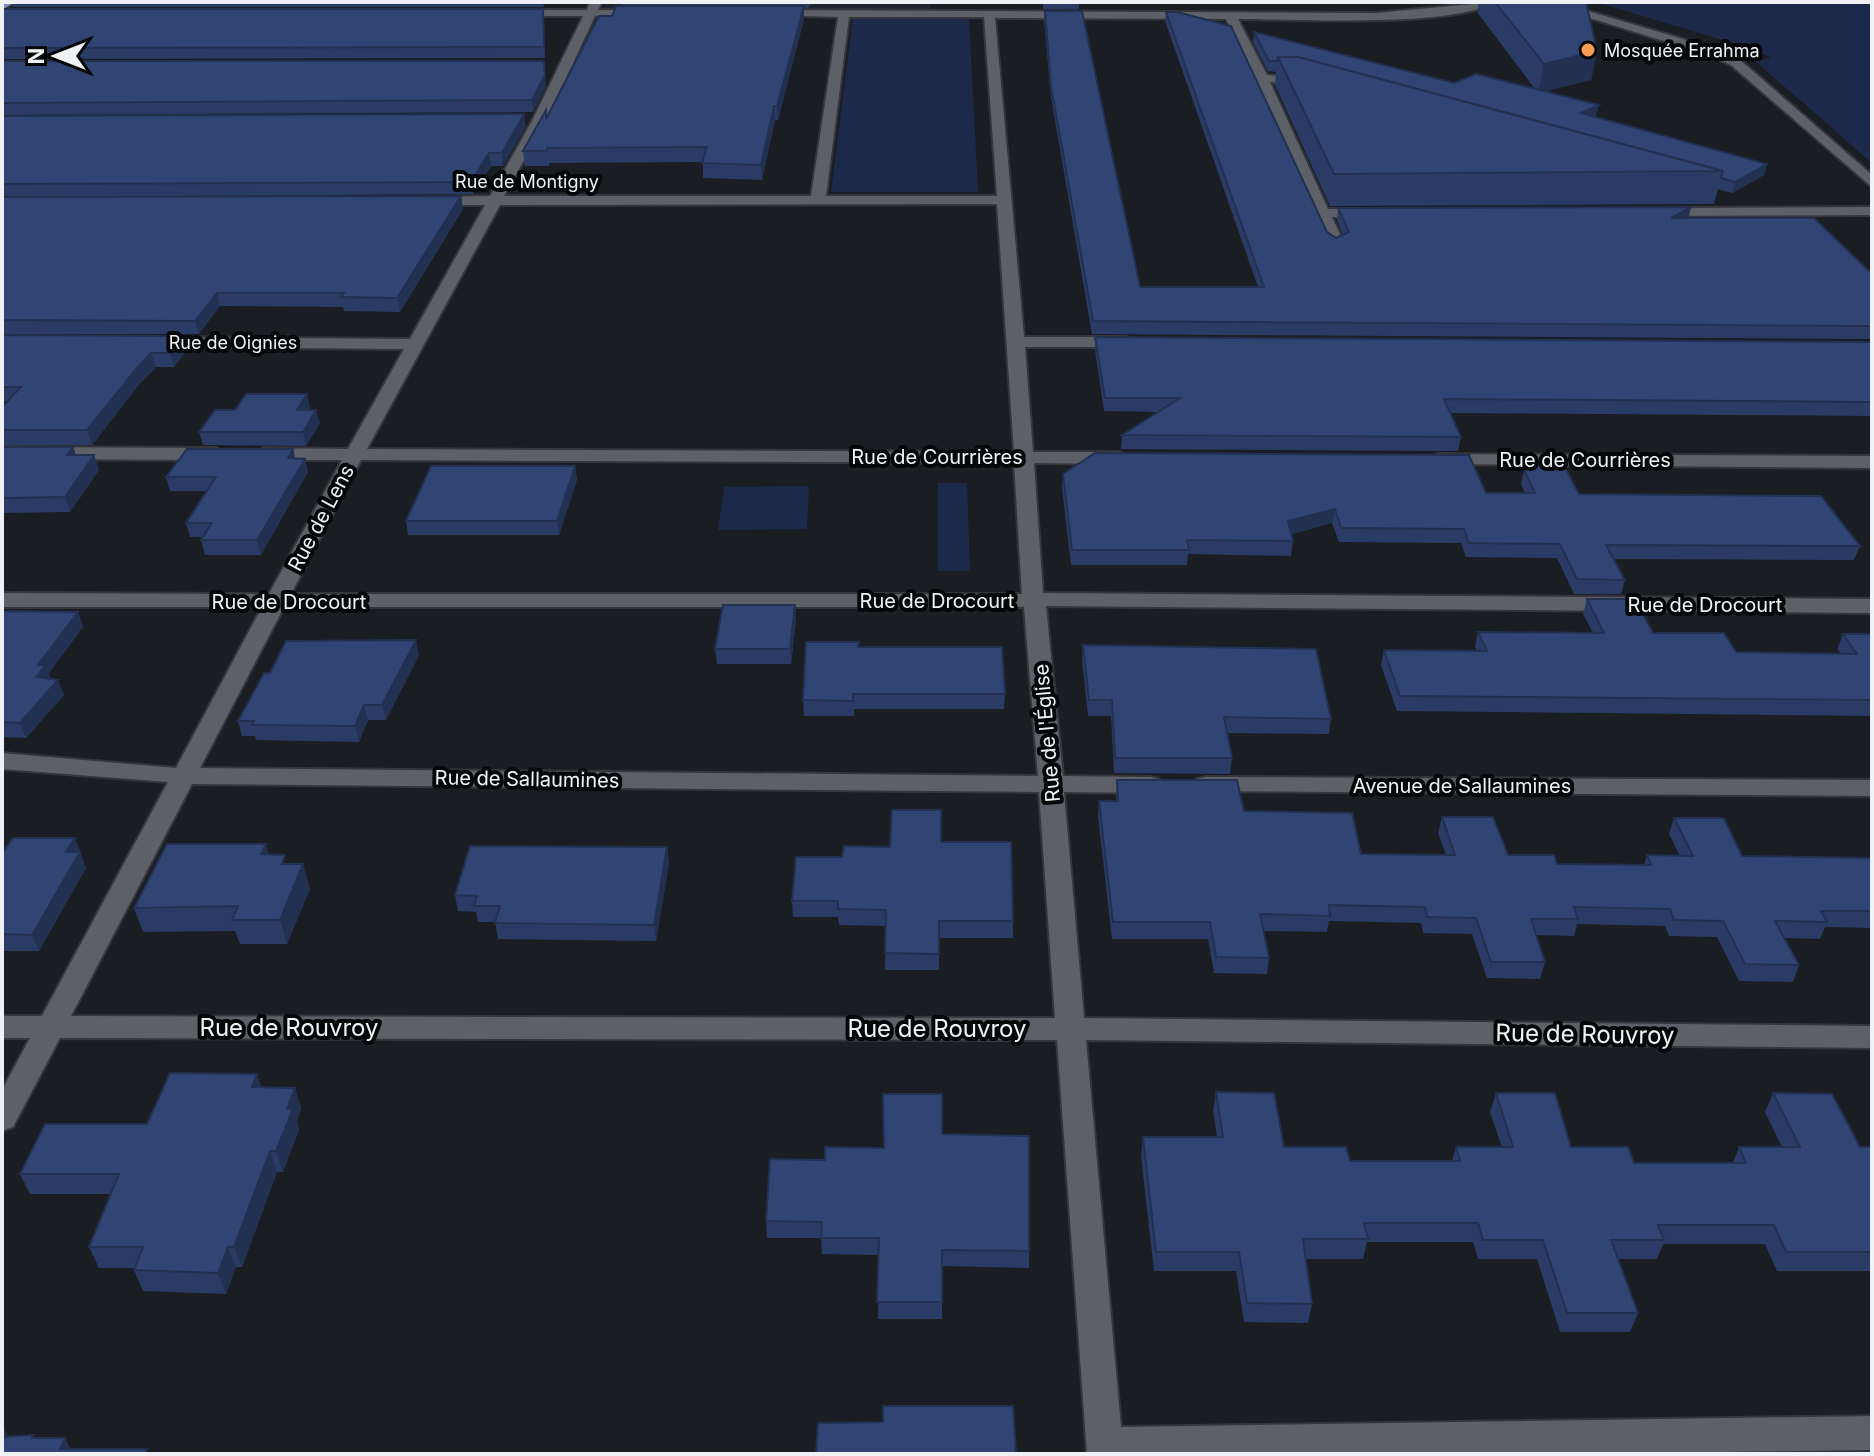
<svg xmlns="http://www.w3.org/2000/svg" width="1874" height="1456" font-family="Inter,sans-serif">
	<rect width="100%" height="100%" fill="#1a1d22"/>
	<path fill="#222631" d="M607 2H930V9H603Z"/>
	<g fill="#1c294a">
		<path d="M1596 2H1872V163L1755 61 1772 58 1746 47Z"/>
		<path d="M853 17H969L978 192H831Z"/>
		<path d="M938 483H967L970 571H938Z"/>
		<path d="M809 486 807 529 718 530 724 487Z"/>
	</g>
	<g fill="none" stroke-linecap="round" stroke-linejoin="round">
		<defs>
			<g id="minor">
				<path d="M590 2H602L598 10H643L649 13 643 16H595L547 119 504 196H811L838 17 768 15 766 13 772 10 1376 13 1494 2C1455 28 1290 19 1238 19L1267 75 1308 78 1314 82 1308 86 1270 82 1328 209H1370L1377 213 1370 217H1332L1344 243 1336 248 1328 243 1226 19 995 18 1024 337H1126L1135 342 1126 347H1025L1033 452H1120L1130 458 1120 464 1034 463 1043 593 1872 599V613L1046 606 1063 776 1150 777 1159 779 1163 785 1159 791 1150 793 1064 792 1084 1018 1872 1026V1048L1086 1040 1121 1427 1872 1416V1450L1572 1454H1087L1057 1040 60 1038 13 1127 2 1131V1090L30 1038H2V1016H42L168 782 2 769V753L176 768 262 607H2V593L269 594 342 460H264L254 454 264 448 348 449 404 349 152 347 143 342 152 337 410 339 485 205H430L423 201 430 197 490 196 533 119 583 16H512L506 13 512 10H587ZM849 17H984L997 196H826ZM997 204 1014 452 367 449 500 205ZM361 460 1014 463 1022 594H291ZM284 607H1024L1038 776 200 768ZM192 784 1039 792 1055 1018 71 1016Z"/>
				<path d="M1539 2H1557L1710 47 1739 59 1872 175V187L1731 65 1702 53Z"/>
				<path d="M1872 207V215L1658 216 1651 212 1658 208Z"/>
				<path d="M2 447 216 448 226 454 216 460 2 459Z"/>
				<path d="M1440 454 1872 456V468L1433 464 1430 460 1433 456Z"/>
				<path d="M1206 777 1872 780V796L1197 791 1193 785 1197 779Z"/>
			</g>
			<path id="major" d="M2 2H15L2 10Z"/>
		</defs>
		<use href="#minor" stroke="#35363b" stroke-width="4"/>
		<use href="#major" stroke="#35363b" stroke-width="4"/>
		<use href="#minor" fill="#5d6067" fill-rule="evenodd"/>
		<use href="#major" fill="#7a90c1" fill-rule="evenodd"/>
	</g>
	<g fill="#2a3b65">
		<path d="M11 2H543L544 7H13Z"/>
		<path d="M622 2H811L808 8H804V19L778 120H775L762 180 703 178V162L549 163V166H525L523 151 547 117 612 16 622 6Z"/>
		<rect x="1043" y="2" width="36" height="7"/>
		<path d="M1479 2H1586L1597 51 1591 80 1545 91 1596 116 1594 117 1767 164 1764 175 1732 193 1718 189 1714 204 1330 206 1275 85 1276 72 1268 71 1253 42 1254 32 1454 83 1535 89 1477 12Z"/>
		<path d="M2 9 544 19 545 58 2 59Z"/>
		<path d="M1045 11 1140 287H1258L1165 21 1166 12 1327 232 1336 238 1343 235 1337 220 1338 208 1691 207 1688 218 1872 274V339L1092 334 1051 97 1044 20Z"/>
		<path d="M2 61H544L546 86 533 112 2 115Z"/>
		<path d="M2 116 526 126 503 166H491L473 194 2 197Z"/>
		<path d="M461 196 463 209 400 312 344 311 343 307 220 306 199 334H2V197Z"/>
		<path d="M2 335 183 336 187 350 174 367H156L141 382 92 445H2V407L7 401H2Z"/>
		<path d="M1095 337 1872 342V416L1450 413 1461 437 1458 451 1121 449 1122 435 1158 412 1104 411 1095 350Z"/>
		<path d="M307 394 310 408 308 410 320 423 306 446 203 445 199 432 235 410Z"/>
		<path d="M2 447H73L76 455H94L99 470 70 512 2 513Z"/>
		<path d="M293 449 295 458 305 459 308 472 261 555H205L201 540 203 537H190L186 523 207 491H170L166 477Z"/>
		<path d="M575 466 577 480 559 535H408L406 521Z"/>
		<path d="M1524 470 1579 494 1860 546 1854 560 1614 559 1625 580 1621 594H1574L1557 558 1466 557 1461 543 1339 542 1332 523 1291 534 1293 541 1291 556 1188 554 1187 565H1071L1062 488 1063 474 1486 493H1525L1521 484Z"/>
		<path d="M1587 599 1653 633 1736 652 1841 654 1837 649 1843 634H1872V716L1397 711 1381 665 1384 650 1477 651 1475 647 1478 632 1593 633 1583 614Z"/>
		<path d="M795 605 796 620 791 664H717L715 649Z"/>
		<path d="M2 611 78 612 83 627 49 673 51 679 64 695 26 738 2 737Z"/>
		<path d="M1083 645 1331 719 1329 734 1227 733 1232 758 1230 774 1114 773 1111 716H1088L1082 660Z"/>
		<path d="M859 647 1005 694 1004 709H854V716H804L803 700Z"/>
		<path d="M419 655 386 720H368L359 742 256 740 255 736H242L238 721Z"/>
		<path d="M1117 780 1244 811 1361 854 1446 855 1438 833 1442 817 1508 855 1557 864 1644 865 1647 855 1680 856 1669 834 1674 818 1742 856 1872 858V928L1825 927 1820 939 1784 938 1799 965 1793 982 1739 981 1717 937 1669 936 1665 926 1577 924 1574 936 1536 935 1545 962 1540 979 1487 978 1472 934 1423 933 1421 923 1329 921 1327 932 1264 931 1269 958 1267 974 1214 973 1208 939H1112L1098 816 1099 801H1116Z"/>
		<path d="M75 838 86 868 39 951H2V853Z"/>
		<path d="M941 842 1013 921V938H939V970H885L886 926 839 925 838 917H793L792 901 842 857 890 847Z"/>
		<path d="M667 847 669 863 656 941 498 939 495 922H478L476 912 458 911 455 895Z"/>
		<path d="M269 854 287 864 310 889 287 944H240L235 931 143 932 134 908Z"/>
		<path d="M257 1074 261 1088H295L301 1109 297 1121 299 1130 283 1172H277L242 1267H236L226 1294 143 1291 134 1270 135 1268H99L89 1247 111 1194H30L20 1174 147 1124Z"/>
		<path d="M1216 1092 1284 1147 1350 1161H1452L1456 1147H1502L1490 1112 1496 1093 1571 1147 1634 1163H1733L1739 1147H1782L1765 1112 1773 1093 1860 1147H1872V1271H1777L1765 1244H1663L1657 1259H1618L1638 1313 1630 1332H1560L1537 1259H1478L1473 1242H1367L1363 1259H1306L1312 1304 1308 1323 1244 1322 1236 1271H1154L1141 1156 1143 1137H1217L1213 1111Z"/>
		<path d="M942 1134 1029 1251V1268L942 1266V1319H878L879 1255 822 1254 821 1238H767L766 1221 825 1160Z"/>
	</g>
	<g fill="#223052">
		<path d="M804 6V19L778 120 777 106Z"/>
		<path d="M1597 51 1591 80 1538 93 1544 64Z"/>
		<path d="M544 61 546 86 533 112 532 100Z"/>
		<path d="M1599 105 1596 116 1579 124 1581 113Z"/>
		<path d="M774 106 775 120 762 180 761 165Z"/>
		<path d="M524 114 526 126 503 166 502 153Z"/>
		<path d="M489 153 491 166 473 194 471 182Z"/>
		<path d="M1767 164 1764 175 1732 193 1735 182Z"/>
		<path d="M461 196 463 209 400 312 397 298Z"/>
		<path d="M1691 207 1688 219 1671 218Z"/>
		<path d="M217 293 220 306 199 334 195 321Z"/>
		<path d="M183 336 187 350 174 367 170 353Z"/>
		<path d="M151 353 156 367 141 382 92 445 87 430 137 368Z"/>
		<path d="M307 394 310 408 300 423 297 410Z"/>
		<path d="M316 410 320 423 306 446 303 432Z"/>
		<path d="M73 447 78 462 67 455Z"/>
		<path d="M293 449 296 463 288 458Z"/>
		<path d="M94 455 99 470 70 512 65 497Z"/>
		<path d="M305 459 308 472 261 555 257 540Z"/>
		<path d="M575 466 577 480 559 535 557 521Z"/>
		<path d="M1335 509 1332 523 1286 536 1288 521Z"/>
		<path d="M795 605 796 620 791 664 790 649Z"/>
		<path d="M78 612 83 627 49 673 51 680 36 677 38 665Z"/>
		<path d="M416 640 419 655 386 720 382 705Z"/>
		<path d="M58 680 64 695 26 738 20 723Z"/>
		<path d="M364 705 368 720 359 742 355 726Z"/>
		<path d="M75 838 86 868 39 951 32 935 66 852Z"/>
		<path d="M266 844 273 869 261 854Z"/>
		<path d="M667 847 669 863 656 941 654 925Z"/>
		<path d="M303 864 310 889 287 944 280 920Z"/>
		<path d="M257 1074 264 1095 252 1087Z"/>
		<path d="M295 1088 301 1109 297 1121 299 1130 283 1172 276 1151 287 1109Z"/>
		<path d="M270 1151 277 1172 242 1267 234 1247Z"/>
		<path d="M228 1247 236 1267 226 1294 218 1273Z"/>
		<path d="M2 1426 16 1450 2 1454Z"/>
		<path d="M65 1438 73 1454 60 1449Z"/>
	</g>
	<g fill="#314575" stroke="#223052" stroke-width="2">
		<path d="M1495 2H1586L1597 51 1544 64Z"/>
		<path d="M616 6H804L777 106H774L761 165 702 163 707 147 547 148V151H523L546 110V119L599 16H612Z"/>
		<path d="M2 9H543L544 47 2 48Z"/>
		<path d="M1045 11H1082L1140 287H1264L1166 12H1177L1231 26 1327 232 1336 238 1349 232 1338 208 1691 207 1671 218H1814L1872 274V326L1093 321 1051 86Z"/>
		<path d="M1254 32 1454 83 1476 74 1599 105 1581 113 1767 164 1735 182 1721 178 1723 171 1298 57H1278L1277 61H1269Z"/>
		<path d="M1278 57H1298L1723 171 1334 174Z"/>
		<path d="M2 61H544L545 75 532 100 2 103Z"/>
		<path d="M524 114 502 153H489L471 182 2 184V116Z"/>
		<path d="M461 196 397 298 341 297 344 293H217L195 321 2 320V197Z"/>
		<path d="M2 335 183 336 170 353H151L137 368 87 430H2V407L21 387H2Z"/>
		<path d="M1095 337 1872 342V402L1444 399 1461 437 1122 435 1180 398H1105Z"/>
		<path d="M246 394H307L297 410H316L303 432H199L215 410H235Z"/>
		<path d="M2 447H73L67 455H94L65 497 2 498Z"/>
		<path d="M187 449H293L288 458 305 459 257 540H201L212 523H186L216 477H166Z"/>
		<path d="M1095 453 1469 455 1486 493H1535L1524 470 1553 456H1559L1579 494 1821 496 1860 546 1606 545 1625 580 1577 579 1560 544 1469 543 1464 529 1341 528 1335 509 1288 521 1293 541 1187 540 1189 550H1072L1063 474Z"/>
		<path d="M431 466H575L557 521H406Z"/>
		<path d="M1587 599H1635L1653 633H1724L1736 652 1857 654 1843 634H1872V700L1400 696 1384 650 1487 651 1478 632 1604 633Z"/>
		<path d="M723 605H795L790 649H715Z"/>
		<path d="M2 611 78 612 38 665H46L36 677 58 680 20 723 2 722Z"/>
		<path d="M416 640 382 705H364L355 726 252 725 254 721H238L264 673H270L286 641Z"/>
		<path d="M806 642H859L858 647H1002L1005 694H853V701L803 700Z"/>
		<path d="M1083 645 1316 649 1331 719 1224 717 1232 758H1115L1112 700H1089Z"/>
		<path d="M1117 780H1237L1244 811 1352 813 1361 854 1455 855 1442 817H1493L1508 855H1554L1557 864 1651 865 1647 855 1693 856 1674 818H1724L1742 856 1872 858V911H1821L1827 922 1775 921 1799 965 1745 964 1723 921 1674 920 1670 909 1574 907 1578 919H1531L1545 962H1491L1476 918 1427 917 1425 907 1329 905 1330 916 1260 914 1269 958 1216 957 1210 922H1113L1099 801H1118Z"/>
		<path d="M892 810H941V842H1011L1013 921H939V954L885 953 886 910 838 909V901H792L796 857H842L844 846 890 847Z"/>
		<path d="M13 838H75L66 852H80L32 935 2 934V853Z"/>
		<path d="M167 844H266L261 854 285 855 282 864H303L280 920H232L238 906 134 908Z"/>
		<path d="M470 846 667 847 654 925 495 923 500 906H474L477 896 455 895Z"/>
		<path d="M170 1073 257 1074 252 1087 295 1088 287 1109H293L276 1151H270L234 1247H228L218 1273 134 1270 143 1247H89L119 1174H20L45 1124H147Z"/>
		<path d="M1216 1092 1274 1093 1284 1147H1346L1350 1161H1460L1456 1147H1513L1496 1093H1555L1571 1147H1628L1634 1163H1746L1739 1147H1800L1773 1093 1832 1094 1860 1147H1872V1252H1786L1774 1225H1658L1664 1240H1611L1638 1313H1567L1543 1240H1483L1478 1223H1364L1368 1239H1303L1312 1304 1247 1303 1239 1252H1156L1143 1137H1223Z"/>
		<path d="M883 1094H942V1134L1029 1136V1251L942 1250V1302H877L879 1238H821L822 1222 766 1221 770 1159 825 1160V1147L884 1148Z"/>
		<path d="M883 1406H1013L1016 1454H816L818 1423 883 1422Z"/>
		<path d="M33 1435 32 1438H65L60 1449H147L145 1454H2V1437Z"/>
	</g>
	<circle fill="#fc9d54" stroke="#060709" stroke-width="3" cx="1588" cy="50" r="8"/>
	<g text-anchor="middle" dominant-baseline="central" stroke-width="8" stroke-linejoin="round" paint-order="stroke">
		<g font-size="18" fill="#eff1f5" stroke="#060709" text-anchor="start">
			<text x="1604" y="50">Mosquée Errahma</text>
		</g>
		<g font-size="18" fill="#eff1f5" stroke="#060709">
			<text x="527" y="181">Rue de Montigny</text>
			<text x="233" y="342">Rue de Oignies</text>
		</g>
		<g font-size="20" fill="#eff1f5" stroke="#060709">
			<text x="937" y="457">Rue de Courrières</text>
			<text x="1585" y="460">Rue de Courrières</text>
			<text transform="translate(321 518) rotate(-62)">Rue de Lens</text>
			<text x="937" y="601">Rue de Drocourt</text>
			<text x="289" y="602">Rue de Drocourt</text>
			<text x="1705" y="605">Rue de Drocourt</text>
			<text transform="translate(1047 733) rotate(-95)">Rue de l'Église</text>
			<text transform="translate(527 779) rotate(1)">Rue de Sallaumines</text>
			<text x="1462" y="786">Avenue de Sallaumines</text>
		</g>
		<g font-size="24" fill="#eff1f5" stroke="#060709">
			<text x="289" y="1027">Rue de Rouvroy</text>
			<text x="937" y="1028">Rue de Rouvroy</text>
			<text transform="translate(1585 1034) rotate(1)">Rue de Rouvroy</text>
		</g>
	</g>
	<rect width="1874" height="1456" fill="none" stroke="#eff1f5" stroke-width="8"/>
	<g transform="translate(56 56) rotate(270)" stroke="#060709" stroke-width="6" paint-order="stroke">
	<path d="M0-6L14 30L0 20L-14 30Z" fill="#eff1f5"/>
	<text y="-12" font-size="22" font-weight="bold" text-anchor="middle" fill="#eff1f5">N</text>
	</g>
</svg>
